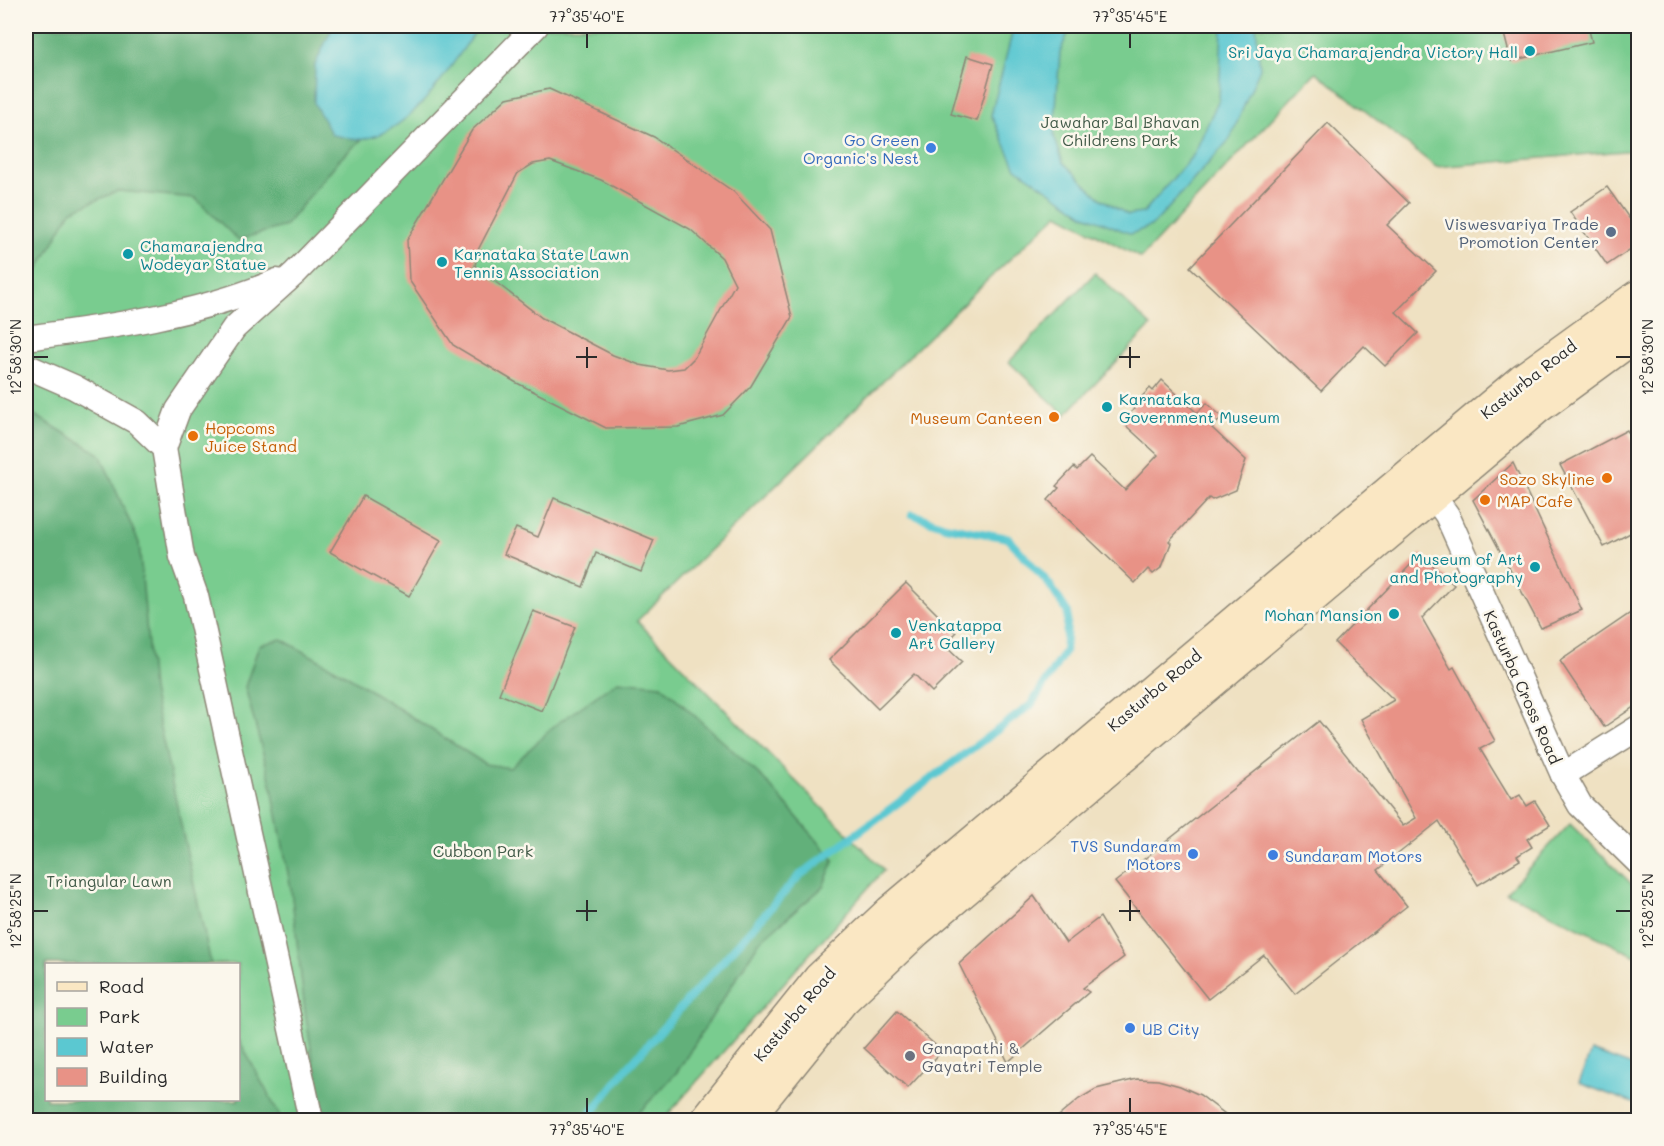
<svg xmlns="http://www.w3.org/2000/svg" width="1664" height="1146" font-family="Mali,sans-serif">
	<rect width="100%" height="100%" fill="#fbf7ec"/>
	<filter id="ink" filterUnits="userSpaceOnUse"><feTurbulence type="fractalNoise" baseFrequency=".0167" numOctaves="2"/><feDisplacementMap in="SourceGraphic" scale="12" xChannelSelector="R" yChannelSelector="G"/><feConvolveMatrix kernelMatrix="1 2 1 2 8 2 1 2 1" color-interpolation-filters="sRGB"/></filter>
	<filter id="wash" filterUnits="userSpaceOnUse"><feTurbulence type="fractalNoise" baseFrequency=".008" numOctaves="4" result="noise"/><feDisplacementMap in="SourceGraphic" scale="24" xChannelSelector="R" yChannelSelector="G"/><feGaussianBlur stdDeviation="1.35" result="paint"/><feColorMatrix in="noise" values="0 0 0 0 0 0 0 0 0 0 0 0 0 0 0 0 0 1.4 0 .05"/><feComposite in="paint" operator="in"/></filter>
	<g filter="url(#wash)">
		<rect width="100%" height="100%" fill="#efe1c2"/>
		<g fill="#79cc8f" stroke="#527c5d" stroke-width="1.5" fill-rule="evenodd">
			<path d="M26 26H1638V141L1636 150 1436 167 1316 72 1141 258 1058 214 977 290 637 621 884 870 663 1120H26ZM46 964H238V1100H46Z"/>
			<path d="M1095 273 1151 326 1065 415 1009 362Z"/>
			<path d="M1570 824 1638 890V957L1506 892Z"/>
		</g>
		<g fill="#62b07a" stroke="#466e52" stroke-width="1.5">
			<path d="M26 26H434L402 103 339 160 285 226 238 240 195 198 118 191 71 211 30 284 26 287Z"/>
			<path d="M26 410 100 454 139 543 152 690 211 964H46V1100H238L239 1040 282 1120H26Z"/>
			<path d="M281 639 348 676 485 764 510 768 555 725 618 681 661 685 765 780 834 860 823 887 759 942 677 1072 632 1120H323L305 1011 291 889 271 783 245 687 259 645Z"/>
		</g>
		<g fill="#5bc8d1" stroke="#437a7e" stroke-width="1.5">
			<path d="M333 26H477L473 35C447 72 412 131 364 139 354 141 342 136 332 135L314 103 315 65Z"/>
			<path d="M1014 26H1071L1060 52 1054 136 1063 162 1100 198 1128 215 1143 213 1194 154 1219 99 1222 26H1256L1260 68 1230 139 1153 225 1131 234 1085 215 1016 168 991 115Z"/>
			<path d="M1591 1051 1638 1068V1105L1579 1083Z"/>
		</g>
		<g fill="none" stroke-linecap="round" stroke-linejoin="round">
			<path stroke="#5bc8d1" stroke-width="8" d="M586 1120 627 1068 799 876 1031 705 1065 651 1068 613 1049 584 1008 538 945 526 912 514"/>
		</g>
		<g id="blocks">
			<g fill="#e89286" fill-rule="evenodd">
				<path d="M1502 26H1588L1592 42 1511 61Z"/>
				<path d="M967 56 993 64 977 121 951 114Z"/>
				<path d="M549 89 654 137 734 192 770 230 792 317 751 386 723 415 678 427 606 428 515 382 453 345 409 280 407 240 472 130 507 98ZM550 161 601 180 690 229 722 258 735 284 694 358 684 368 668 370 640 365 613 355 542 318 475 266 478 250 518 173 533 164Z"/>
				<path d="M1328 123 1409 203 1387 225 1436 271 1396 312 1418 333 1385 366 1364 346 1321 391 1190 267Z"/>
				<path d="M1607 187 1631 221 1638 215V244L1607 265 1570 212Z"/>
				<path d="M1162 380 1197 413 1207 403 1222 417 1212 428 1246 460 1236 490 1212 500 1209 498 1169 541 1171 543 1162 567 1153 574 1148 569 1135 583 1048 500 1059 488 1056 486 1074 467 1077 470 1090 457 1125 490 1158 455 1122 422 1134 409 1132 407 1150 388 1153 391Z"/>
				<path d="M1627 430 1638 450V529L1604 547 1560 465Z"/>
				<path d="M1513 463 1582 610 1541 628 1473 500Z"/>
				<path d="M363 496 441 540 409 596 330 552Z"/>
				<path d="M554 498 654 540 641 572 596 553 583 587 504 554 516 528 538 537Z"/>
				<path d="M1421 554 1454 585 1422 618 1451 669 1454 667 1495 741 1480 749 1511 800 1520 795 1527 806 1535 801 1550 825 1527 839 1532 847 1517 856 1520 860 1478 885 1439 821 1378 870 1407 906 1295 994 1264 955 1208 999 1115 882 1319 721 1403 826 1416 818 1361 719 1394 700 1335 643Z"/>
				<path d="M906 583 956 633 944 645 962 662 932 692 914 674 878 709 829 660Z"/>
				<path d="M1638 608V704L1604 727 1560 661Z"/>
				<path d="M533 611 575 627 542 711 499 694Z"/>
				<path d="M1034 896 1066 943 1100 917 1124 957 1083 988 1089 992 1008 1062 959 964Z"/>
				<path d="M897 1011 942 1051 908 1088 864 1048Z"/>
				<path d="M1137 1079 1158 1080 1180 1086 1200 1095 1233 1120H1054L1079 1099 1096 1089Z"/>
			</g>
		</g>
	</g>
	<g filter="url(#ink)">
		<use href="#blocks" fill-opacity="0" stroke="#8d8676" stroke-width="1.5"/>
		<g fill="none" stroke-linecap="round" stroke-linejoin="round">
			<defs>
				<g id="minor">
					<path d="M26 338C109 327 198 315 277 281"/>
					<path d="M26 366 74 387 137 422 164 448 182 557 196 596 311 1120"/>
					<path d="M164 448 178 410 234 328 295 273 536 26"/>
					<path d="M1432 494 1447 515 1563 775 1580 805 1638 862"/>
					<path d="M1563 775 1638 728"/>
				</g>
				<g id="secondary">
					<path d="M707 1120 820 979 891 912 1523 380 1638 297"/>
					<path d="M745 1120 842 1000 915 931 1537 407 1638 333"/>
				</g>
			</defs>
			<use href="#minor" stroke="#8d8676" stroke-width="27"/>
			<use href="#secondary" stroke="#8d8676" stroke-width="36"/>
			<use href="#minor" stroke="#fff" stroke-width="24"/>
			<use href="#secondary" stroke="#fae7c3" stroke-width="33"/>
		</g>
	</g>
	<path fill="none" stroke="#2b2b2b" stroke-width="2" d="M587 33V48M1130 33V48M587 347V368M1130 347V368M33 357H48M576 357H597M1119 357H1140M1616 357H1631M587 900V921M1130 900V921M33 911H48M576 911H597M1119 911H1140M1616 911H1631M587 1098V1113M1130 1098V1113"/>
	<g fill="#0f9aa8" stroke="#fbf7ec" stroke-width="2">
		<circle cx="1530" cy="51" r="6"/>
		<circle cx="128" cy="254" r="6"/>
		<circle cx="442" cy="262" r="6"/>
		<circle cx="1107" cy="407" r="6"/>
		<circle cx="1535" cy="567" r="6"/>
		<circle cx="1394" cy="614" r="6"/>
		<circle cx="896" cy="633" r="6"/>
	</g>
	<g fill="#3f7fe0" stroke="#fbf7ec" stroke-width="2">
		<circle cx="931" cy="148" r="6"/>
		<circle cx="1193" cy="854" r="6"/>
		<circle cx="1273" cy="855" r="6"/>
		<circle cx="1130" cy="1028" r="6"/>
	</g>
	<circle fill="#5c6f8a" stroke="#fbf7ec" stroke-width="2" cx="1611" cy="232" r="6"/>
	<g fill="#e8710a" stroke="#fbf7ec" stroke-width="2">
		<circle cx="1054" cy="417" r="6"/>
		<circle cx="193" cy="436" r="6"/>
		<circle cx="1607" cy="478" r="6"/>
		<circle cx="1485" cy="500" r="6"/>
	</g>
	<circle fill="#6b7280" stroke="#fbf7ec" stroke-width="2" cx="910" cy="1056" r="6"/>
	<g text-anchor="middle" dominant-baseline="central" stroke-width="5" stroke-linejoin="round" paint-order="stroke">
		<g font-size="16" fill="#0d838f" stroke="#fbf7ec" text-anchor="start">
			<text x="1518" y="51" text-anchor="end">Sri Jaya Chamarajendra Victory Hall</text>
			<text x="140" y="245">Chamarajendra<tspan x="140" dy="18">Wodeyar Statue</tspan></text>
			<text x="454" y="253">Karnataka State Lawn<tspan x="454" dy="18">Tennis Association</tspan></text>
			<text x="1119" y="398">Karnataka<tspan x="1119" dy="18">Government Museum</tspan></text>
			<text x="1523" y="558" text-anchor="end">Museum of Art<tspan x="1523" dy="18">and Photography</tspan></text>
			<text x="1382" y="614" text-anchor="end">Mohan Mansion</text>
			<text x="908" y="624">Venkatappa<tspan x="908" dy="18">Art Gallery</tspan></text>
		</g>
		<g font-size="16" fill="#425b49" stroke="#fbf7ec">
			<text x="1120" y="121">Jawahar Bal Bhavan<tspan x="1120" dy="18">Childrens Park</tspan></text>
			<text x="483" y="850">Cubbon Park</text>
			<text x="109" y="880">Triangular Lawn</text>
		</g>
		<g font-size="16" fill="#366cbe" stroke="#fbf7ec" text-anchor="end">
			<text x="919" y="139">Go Green<tspan x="919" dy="18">Organic's Nest</tspan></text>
			<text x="1181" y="845">TVS Sundaram<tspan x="1181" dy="18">Motors</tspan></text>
			<text x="1285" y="855" text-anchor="start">Sundaram Motors</text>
			<text x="1142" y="1028" text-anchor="start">UB City</text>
		</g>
		<g font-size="16" fill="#4e5e75" stroke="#fbf7ec" text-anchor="end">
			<text x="1599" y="223">Viswesvariya Trade<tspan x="1599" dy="18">Promotion Center</tspan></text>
		</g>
		<g font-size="16" fill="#2b2b2b" stroke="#fbf7ec">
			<text transform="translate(1528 379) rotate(-38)">Kasturba Road</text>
			<text transform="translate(1523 687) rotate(66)">Kasturba Cross Road</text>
			<text transform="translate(1154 690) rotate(-40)">Kasturba Road</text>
			<text transform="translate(794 1014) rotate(-50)">Kasturba Road</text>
		</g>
		<g font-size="16" fill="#c56008" stroke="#fbf7ec" text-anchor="end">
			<text x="1042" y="417">Museum Canteen</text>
			<text x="205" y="427" text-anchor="start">Hopcoms<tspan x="205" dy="18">Juice Stand</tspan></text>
			<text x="1595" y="478">Sozo Skyline</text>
			<text x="1497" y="500" text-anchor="start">MAP Cafe</text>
		</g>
		<g font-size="16" fill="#5b616d" stroke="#fbf7ec" text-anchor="start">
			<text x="922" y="1047">Ganapathi &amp;<tspan x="922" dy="18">Gayatri Temple</tspan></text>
		</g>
	</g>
	<rect width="1664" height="1146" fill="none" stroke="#fbf7ec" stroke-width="66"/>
	<rect x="45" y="963" width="195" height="138" fill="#fbf7ec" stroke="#a8a59f" stroke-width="1.5"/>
	<rect x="57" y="982" width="30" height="9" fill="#fae7c3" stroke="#a8a59f" stroke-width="1.5"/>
	<text x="99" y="993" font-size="18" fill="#2b2b2b">Road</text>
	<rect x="57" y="1008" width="30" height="18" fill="#79cc8f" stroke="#a8a59f" stroke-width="1.5"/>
	<text x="99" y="1023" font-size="18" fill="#2b2b2b">Park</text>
	<rect x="57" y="1038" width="30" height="18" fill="#5bc8d1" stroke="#a8a59f" stroke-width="1.5"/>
	<text x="99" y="1053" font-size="18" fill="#2b2b2b">Water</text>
	<rect x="57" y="1068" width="30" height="18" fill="#e89286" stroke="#a8a59f" stroke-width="1.5"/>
	<text x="99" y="1083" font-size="18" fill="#2b2b2b">Building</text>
	<rect x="33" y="33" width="1598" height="1080" fill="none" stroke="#2b2b2b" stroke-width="2"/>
	<g font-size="15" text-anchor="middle" fill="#2b2b2b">
		<text x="587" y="22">77°35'40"E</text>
		<text x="1130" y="22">77°35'45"E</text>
		<text transform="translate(16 357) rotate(-90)" y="5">12°58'30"N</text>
		<text transform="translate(1648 357) rotate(-90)" y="5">12°58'30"N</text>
		<text transform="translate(16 911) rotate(-90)" y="5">12°58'25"N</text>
		<text transform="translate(1648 911) rotate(-90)" y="5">12°58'25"N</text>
		<text x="587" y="1135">77°35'40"E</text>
		<text x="1130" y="1135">77°35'45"E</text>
	</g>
</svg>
